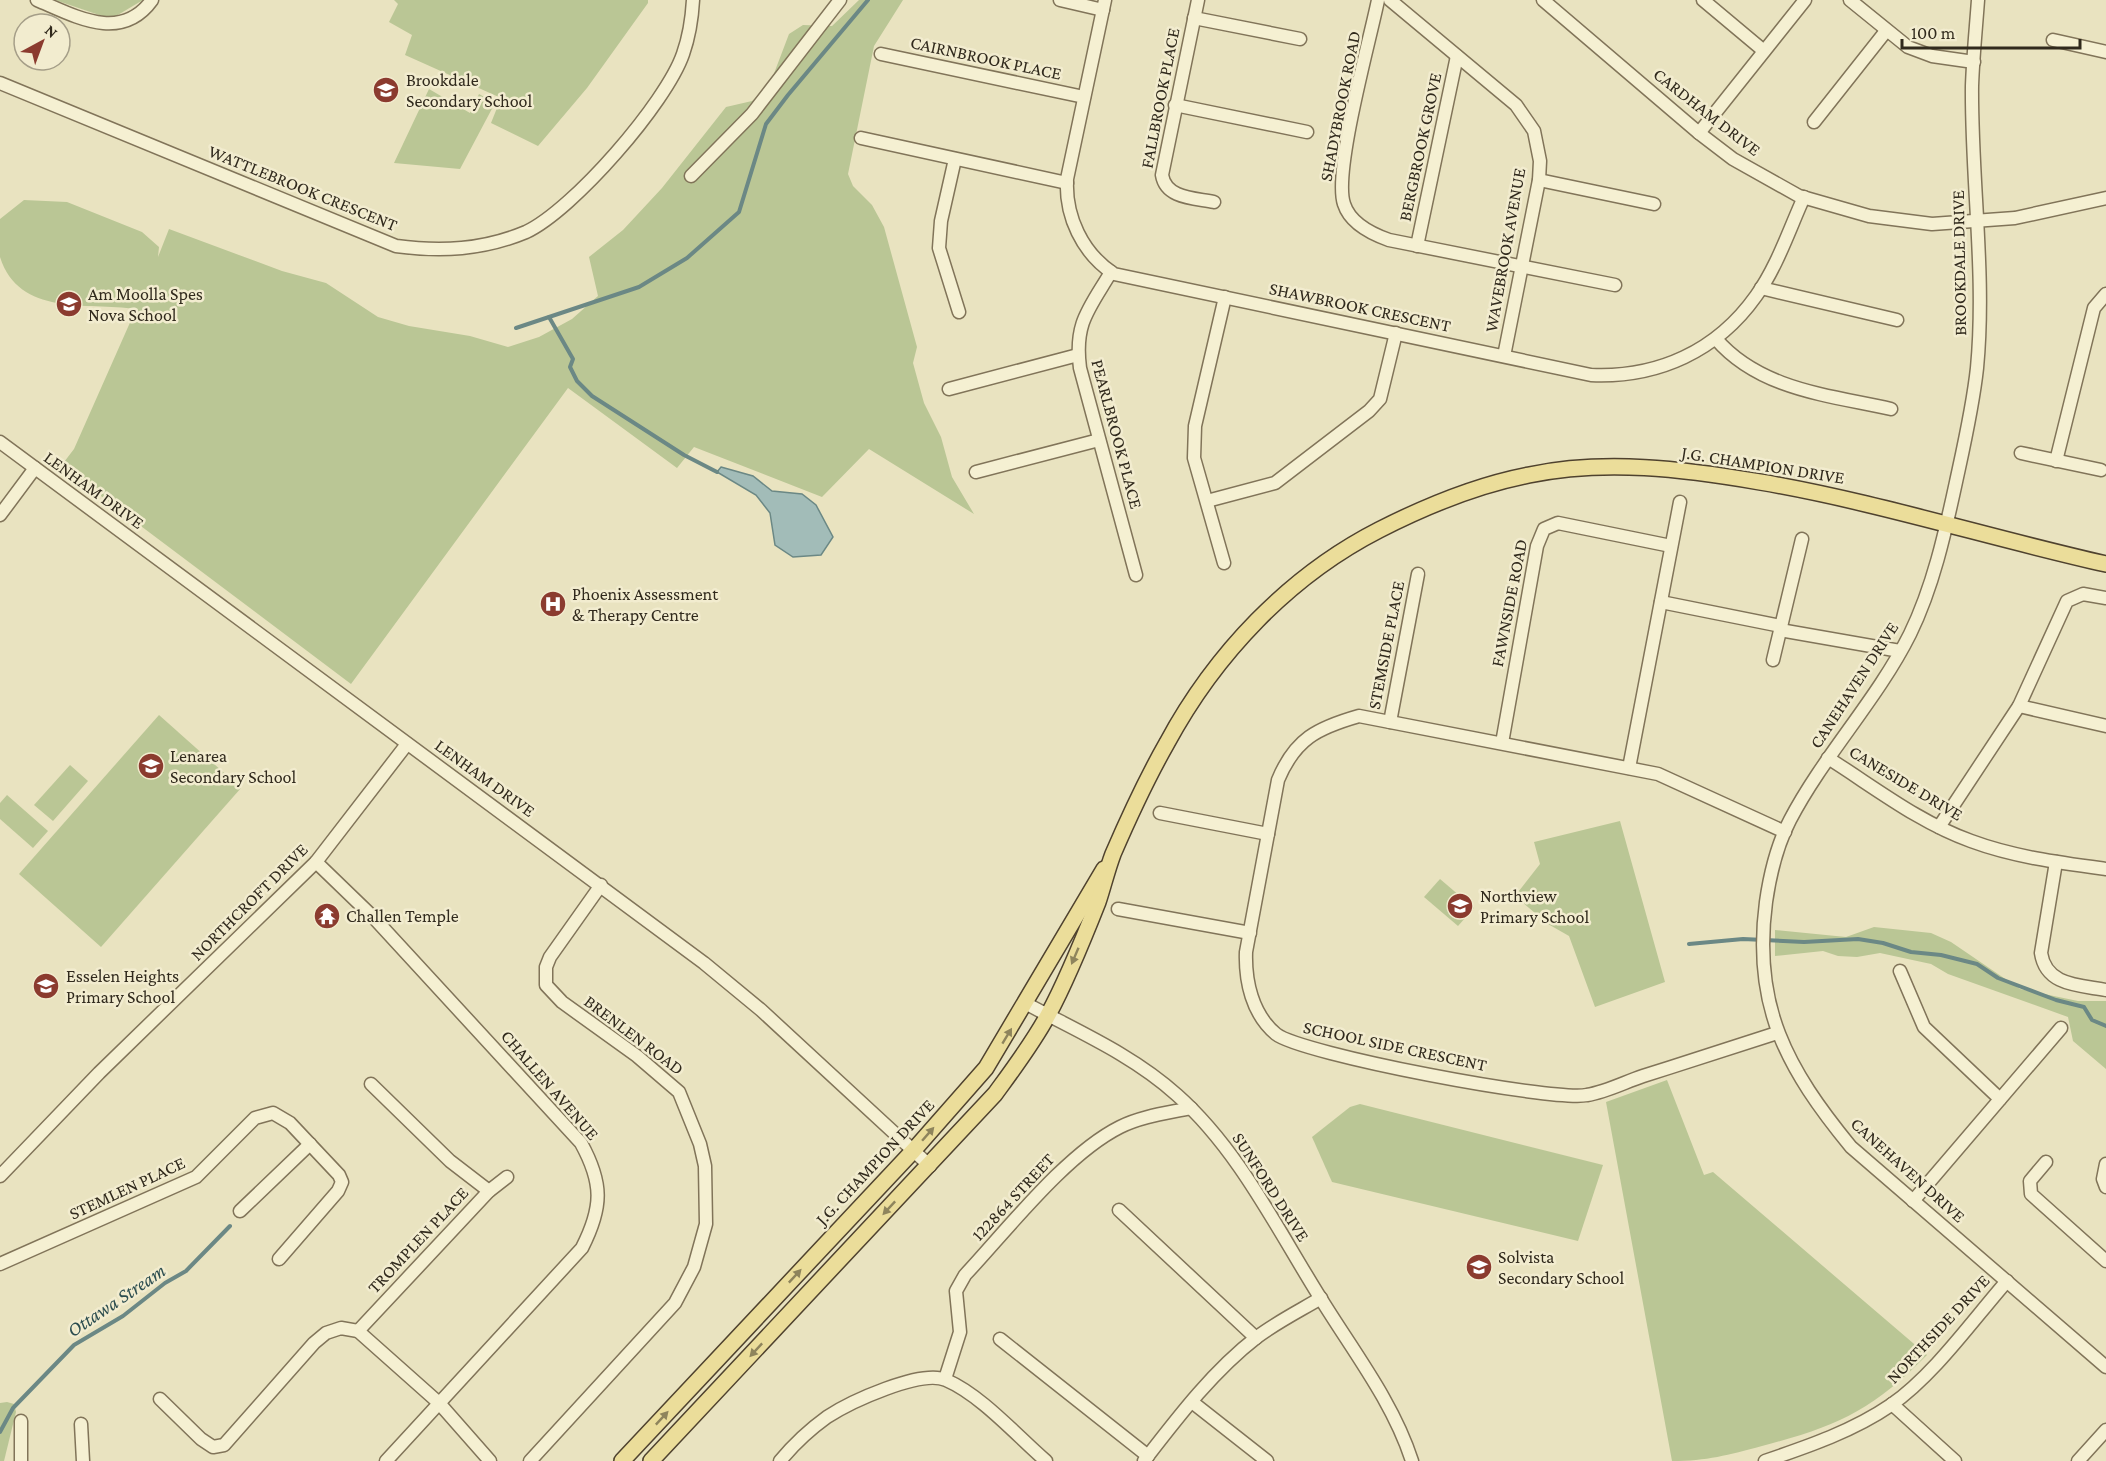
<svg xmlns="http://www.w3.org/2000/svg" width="2106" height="1461" font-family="'Crimson Pro',serif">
	<rect width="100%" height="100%" fill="#e9e3c0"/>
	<g fill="#bac695">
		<path d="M55 0H143L111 19Z"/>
		<path d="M394 0H648V3L587 88 538 146 491 123 501 98 405 55 412 35 389 22 398 4Z"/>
		<path d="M859 0H903L874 46 848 174 853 186 872 205 884 227 917 347 913 363 924 403 941 437 952 477 974 514 869 449 822 497 694 447 677 468 568 388 351 684 61 466 74 449 136 309C87 302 19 317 0 257 0 247 0 230 0 219L24 200 67 202 142 232 159 247 158 257 169 229 282 271 326 283 378 317 409 326 470 336 508 347 539 337 572 319 598 296 589 257 623 230 662 188 726 107 752 101 770 84 789 34 803 25 832 26Z"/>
		<path d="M429 89 470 113 479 94 495 103 460 169 394 163Z"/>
		<path d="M159 715 241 788 101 947 19 874Z"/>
		<path d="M70 765 88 781 53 821 34 805Z"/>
		<path d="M7 795 48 831 33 848 0 819V803Z"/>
		<path d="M1620 821 1665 982 1595 1007 1569 936 1548 924 1515 896 1540 864 1534 842Z"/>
		<path d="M1440 879 1474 908 1458 926 1424 897Z"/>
		<path d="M1874 927 1931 933 1951 942 2020 989 2078 1001H2106V1069L2073 1041 2068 1017 1948 974 1931 964 1880 953 1857 957 1838 956 1823 951 1775 956V930L1846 937Z"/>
		<path d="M1667 1080 1704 1175 1713 1172 1927 1355C1871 1411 1838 1426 1762 1446 1728 1455 1707 1461 1672 1461L1606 1102Z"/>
		<path d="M1360 1104 1603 1165 1578 1241 1332 1182 1312 1137 1350 1107Z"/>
		<path d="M7 1402 14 1404 16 1412 4 1461H0V1403Z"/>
	</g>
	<path fill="#a2bcb8" stroke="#6b8885" stroke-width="1.5" d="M721 467 753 476 772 491 802 494 816 505 833 537 821 555 793 557 775 545 770 513 756 495 717 472Z"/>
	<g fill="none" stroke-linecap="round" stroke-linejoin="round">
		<g stroke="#6b8885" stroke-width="4">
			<path d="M549 317 573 359 570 367 577 381 592 396 684 455 717 472"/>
			<path d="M516 328 639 287 687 258 739 212 766 124 788 95 868 0"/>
			<path d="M1689 944 1743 939 1804 942 1858 939 1883 943 1911 952 1941 955 1977 964 1998 978 2056 1000 2084 1007 2092 1020 2106 1026"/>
			<path d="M0 1432 13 1408 74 1345 123 1316 165 1283 186 1271 230 1226"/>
		</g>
		<defs>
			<g id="minor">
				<path d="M37 0C75 16 121 43 152 0"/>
				<path d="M1060 0 1103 10"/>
				<path d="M1105 0 1067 179C1065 216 1082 253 1114 274L1591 375C1658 378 1717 351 1756 296 1777 267 1789 230 1804 197"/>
				<path d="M1198 0 1162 175C1166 199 1195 198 1214 202"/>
				<path d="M1378 0C1370 40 1333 172 1344 204 1350 223 1372 234 1389 240L1615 285"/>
				<path d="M1390 0 1516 105 1534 131 1540 161 1539 180 1504 356"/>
				<path d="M1543 0 1699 133 1733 159 1799 196 1869 216 1932 224 2015 218 2106 198"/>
				<path d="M1703 0 1764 51"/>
				<path d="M1850 0 1908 47 1932 56 1974 62"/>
				<path d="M1978 0C1976 28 1973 57 1972 86 1971 179 1986 274 1977 368 1973 406 1964 445 1956 482 1945 533 1933 587 1910 634 1877 700 1824 755 1790 820 1777 845 1770 874 1766 902 1752 1006 1787 1069 1851 1147L2106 1367"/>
				<path d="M1194 18 1300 39"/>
				<path d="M2053 40 2106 52"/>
				<path d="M881 54 1084 97"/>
				<path d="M0 83 396 246C441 252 483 250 526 232 573 210 666 103 683 54 689 37 692 18 693 0"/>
				<path d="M1175 105 1307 132"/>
				<path d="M1814 122 1886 31"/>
				<path d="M1699 133 1805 0"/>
				<path d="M861 138 1067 183"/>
				<path d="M955 159 941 221 939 248 959 312"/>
				<path d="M691 176 752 114 840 0"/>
				<path d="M1539 180 1654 204"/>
				<path d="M1417 246 1457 56"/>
				<path d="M1111 272C1089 309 1074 323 1080 368L1136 575"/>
				<path d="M1761 288 1897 320"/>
				<path d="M1716 339C1760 390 1829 395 1891 409"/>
				<path d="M949 389 1078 355"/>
				<path d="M0 442 704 963 761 1010 930 1166"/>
				<path d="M2021 453 2101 470"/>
				<path d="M2056 461 2094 308 2106 294"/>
				<path d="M976 472 1099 440"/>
				<path d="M1207 501 1275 483 1369 411 1380 399 1396 333"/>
				<path d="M0 515 35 468"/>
				<path d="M1224 563 1194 458 1195 426 1225 297"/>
				<path d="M1661 602 1781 626"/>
				<path d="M1780 630 1900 651"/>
				<path d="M1773 660 1802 539"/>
				<path d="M2019 706 2106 726"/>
				<path d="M1390 722 1418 574"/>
				<path d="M1502 743 1537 546 1544 529 1558 523 1671 546"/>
				<path d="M1828 758C1874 787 1920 823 1971 841 2014 857 2061 863 2106 869"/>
				<path d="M1629 768 1680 502"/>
				<path d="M1160 813 1268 834"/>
				<path d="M1939 827 2019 706 2067 601 2083 594 2106 598"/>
				<path d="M316 862 374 918 581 1143C603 1183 603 1207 582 1248L386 1461"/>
				<path d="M2056 862 2041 953C2046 986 2079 985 2106 990"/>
				<path d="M1118 909 1250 933"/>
				<path d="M1900 971 1924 1027 2000 1099"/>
				<path d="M1025 1003C1077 1031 1133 1055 1177 1095 1239 1150 1277 1229 1321 1299 1353 1351 1393 1402 1412 1461"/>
				<path d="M1777 1033C1733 1047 1688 1062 1643 1076 1625 1082 1606 1092 1587 1095 1553 1102 1301 1054 1276 1034 1252 1014 1245 981 1246 952L1278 780C1295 739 1317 728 1359 716L1658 774 1785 832"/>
				<path d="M371 1084 450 1161 489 1191"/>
				<path d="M2046 1162 2030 1181 2031 1194 2106 1261"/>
				<path d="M2106 1164 2103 1179 2106 1187"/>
				<path d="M0 1176 99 1073 316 862 407 744"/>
				<path d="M1913 1201 2061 1028"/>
				<path d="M1119 1210 1256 1338"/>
				<path d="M240 1211 310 1144"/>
				<path d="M0 1264 196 1177 255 1118 273 1113 290 1123 339 1175 342 1182 338 1191 279 1259"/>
				<path d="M358 1331 489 1191 507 1177"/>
				<path d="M1000 1339 1148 1456"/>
				<path d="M945 1379 960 1332 956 1291 965 1275C1008 1229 1066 1154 1120 1127 1142 1116 1168 1113 1191 1108"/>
				<path d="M160 1399 201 1439 213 1447 224 1445 314 1343 326 1333 341 1328 358 1331 439 1403 490 1461"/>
				<path d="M1192 1402 1267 1461"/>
				<path d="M1892 1404 1955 1461"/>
				<path d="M21 1421V1461"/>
				<path d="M81 1424 83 1461"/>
				<path d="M530 1461 675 1303 694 1267 706 1224 705 1166 700 1144 679 1092 637 1056 562 1002 546 985V967L550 957 601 885"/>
				<path d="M780 1461C794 1444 809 1430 827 1417 850 1402 921 1369 946 1380 981 1395 1017 1436 1046 1461"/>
				<path d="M1144 1461C1178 1417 1213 1371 1257 1337 1277 1322 1299 1311 1321 1298"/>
				<path d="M1765 1461C1809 1446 1853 1431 1891 1405 1934 1375 1972 1321 2007 1281"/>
				<path d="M2078 1461 2106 1430"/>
			</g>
			<g id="major">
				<path d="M622 1461 913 1151 986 1068 1104 869"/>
				<path d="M651 1461 995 1094C1014 1068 1033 1043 1048 1015 1067 980 1083 940 1098 902 1103 887 1107 870 1113 854 1129 817 1147 778 1167 743 1215 654 1289 576 1379 530 1426 506 1477 485 1529 475 1605 459 1684 469 1760 482 1877 502 1990 538 2106 564"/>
			</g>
		</defs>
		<use href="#minor" stroke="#817459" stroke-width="15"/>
		<use href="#major" stroke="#4f422e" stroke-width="18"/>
		<use href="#minor" stroke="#f5f0d2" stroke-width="12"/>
		<use href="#major" stroke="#ebdd9a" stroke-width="15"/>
	</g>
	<defs><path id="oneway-solid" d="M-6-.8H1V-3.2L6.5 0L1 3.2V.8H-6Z" transform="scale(1.5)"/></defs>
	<g fill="#8e845c">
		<use href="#oneway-solid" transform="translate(1075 956) rotate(113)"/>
		<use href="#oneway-solid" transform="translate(1007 1036) rotate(-59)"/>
		<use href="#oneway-solid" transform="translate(928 1134) rotate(-49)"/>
		<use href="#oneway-solid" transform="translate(889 1208) rotate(133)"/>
		<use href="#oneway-solid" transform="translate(795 1276) rotate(-47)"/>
		<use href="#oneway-solid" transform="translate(756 1350) rotate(133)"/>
		<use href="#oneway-solid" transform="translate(662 1418) rotate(-47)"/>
	</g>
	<defs>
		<symbol id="school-disc" viewBox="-11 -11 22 22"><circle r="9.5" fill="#8b3b2f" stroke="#f2eccf"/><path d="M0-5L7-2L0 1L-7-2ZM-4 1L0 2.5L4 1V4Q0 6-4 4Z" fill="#fff"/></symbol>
		<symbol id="hospital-disc" viewBox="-11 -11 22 22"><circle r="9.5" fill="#8b3b2f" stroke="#f2eccf"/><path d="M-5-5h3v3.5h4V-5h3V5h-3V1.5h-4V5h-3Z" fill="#fff"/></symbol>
		<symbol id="temple-disc" viewBox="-11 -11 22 22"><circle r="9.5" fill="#8b3b2f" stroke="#f2eccf"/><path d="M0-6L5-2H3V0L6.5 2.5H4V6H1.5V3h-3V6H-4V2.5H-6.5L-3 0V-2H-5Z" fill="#fff"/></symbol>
	</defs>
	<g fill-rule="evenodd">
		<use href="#school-disc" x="371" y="75" width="30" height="30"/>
		<use href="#school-disc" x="54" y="289" width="30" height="30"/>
		<use href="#hospital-disc" x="538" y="589" width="30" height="30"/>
		<use href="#school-disc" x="136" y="751" width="30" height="30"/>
		<use href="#school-disc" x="1445" y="891" width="30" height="30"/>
		<use href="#temple-disc" x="312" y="901" width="30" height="30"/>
		<use href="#school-disc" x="31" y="971" width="30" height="30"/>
		<use href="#school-disc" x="1464" y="1252" width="30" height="30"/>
	</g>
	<g text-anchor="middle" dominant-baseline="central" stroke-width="5" stroke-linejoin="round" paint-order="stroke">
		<g font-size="18" fill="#312a1d" stroke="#f2eccf">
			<text transform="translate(986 58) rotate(12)">CAIRNBROOK PLACE</text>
			<text transform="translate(1160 98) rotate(-79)">FALLBROOK PLACE</text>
			<text transform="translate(1340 106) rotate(-79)">SHADYBROOK ROAD</text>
			<text transform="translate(1707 112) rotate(38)">CARDHAM DRIVE</text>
			<text transform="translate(1420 147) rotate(-78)">BERGBROOK GROVE</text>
			<text transform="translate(303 188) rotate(22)">WATTLEBROOK CRESCENT</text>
			<text transform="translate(1505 250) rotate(-80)">WAVEBROOK AVENUE</text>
			<text transform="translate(1959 263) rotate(-91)">BROOKDALE DRIVE</text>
			<text transform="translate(1360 307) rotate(12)">SHAWBROOK CRESCENT</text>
			<text transform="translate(1117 434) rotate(75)">PEARLBROOK PLACE</text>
			<text transform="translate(1763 465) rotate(9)">J.G. CHAMPION DRIVE</text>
			<text transform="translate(94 490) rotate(36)">LENHAM DRIVE</text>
			<text transform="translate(1509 603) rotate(-79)">FAWNSIDE ROAD</text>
			<text transform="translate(1386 645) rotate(-79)">STEMSIDE PLACE</text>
			<text transform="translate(1854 685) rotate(-57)">CANEHAVEN DRIVE</text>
			<text transform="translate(485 778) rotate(36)">LENHAM DRIVE</text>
			<text transform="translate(1906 783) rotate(31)">CANESIDE DRIVE</text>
			<text transform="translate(249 902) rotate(-45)">NORTHCROFT DRIVE</text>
			<text transform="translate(634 1035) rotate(37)">BRENLEN ROAD</text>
			<text transform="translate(1395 1046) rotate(12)">SCHOOL SIDE CRESCENT</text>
			<text transform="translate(550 1085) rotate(49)">CHALLEN AVENUE</text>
			<text transform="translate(875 1162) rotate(-47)">J.G. CHAMPION DRIVE</text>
			<text transform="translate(1908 1170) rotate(42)">CANEHAVEN DRIVE</text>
			<text transform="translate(1271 1187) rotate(57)">SUNFORD DRIVE</text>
			<text transform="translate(127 1188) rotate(-25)">STEMLEN PLACE</text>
			<text transform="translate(1013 1197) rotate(-47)">122864 STREET</text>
			<text transform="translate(418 1240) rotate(-47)">TROMPLEN PLACE</text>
			<text transform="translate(1938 1329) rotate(-47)">NORTHSIDE DRIVE</text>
		</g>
		<g font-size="18" fill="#312a1d" stroke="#f2eccf" text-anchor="start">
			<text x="406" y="80">Brookdale<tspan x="406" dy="21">Secondary School</tspan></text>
			<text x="88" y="294">Am Moolla Spes<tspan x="88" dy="21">Nova School</tspan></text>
			<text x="572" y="594">Phoenix Assessment<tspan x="572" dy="21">&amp; Therapy Centre</tspan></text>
			<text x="170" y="756">Lenarea<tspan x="170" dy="21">Secondary School</tspan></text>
			<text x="1480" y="896">Northview<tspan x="1480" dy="21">Primary School</tspan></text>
			<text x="346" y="916">Challen Temple</text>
			<text x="66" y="976">Esselen Heights<tspan x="66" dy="21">Primary School</tspan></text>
			<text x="1498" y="1257">Solvista<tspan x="1498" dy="21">Secondary School</tspan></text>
		</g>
		<g font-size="20" font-style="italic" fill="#2d4e50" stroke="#f2eccf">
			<text transform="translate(116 1300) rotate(-34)">Ottawa Stream</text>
		</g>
	</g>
	<g transform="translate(42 42) rotate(41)"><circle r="28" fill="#f2eccf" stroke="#a59e88" stroke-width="1.5"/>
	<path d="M0-4.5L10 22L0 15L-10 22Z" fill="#8b3b2f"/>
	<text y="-9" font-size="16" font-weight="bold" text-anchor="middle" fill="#312a1d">N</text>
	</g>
	<path d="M1902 39v9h178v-9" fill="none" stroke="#312a1d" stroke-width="3"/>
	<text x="1911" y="39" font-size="18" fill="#312a1d" stroke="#f2eccf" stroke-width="4.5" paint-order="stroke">100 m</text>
</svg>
